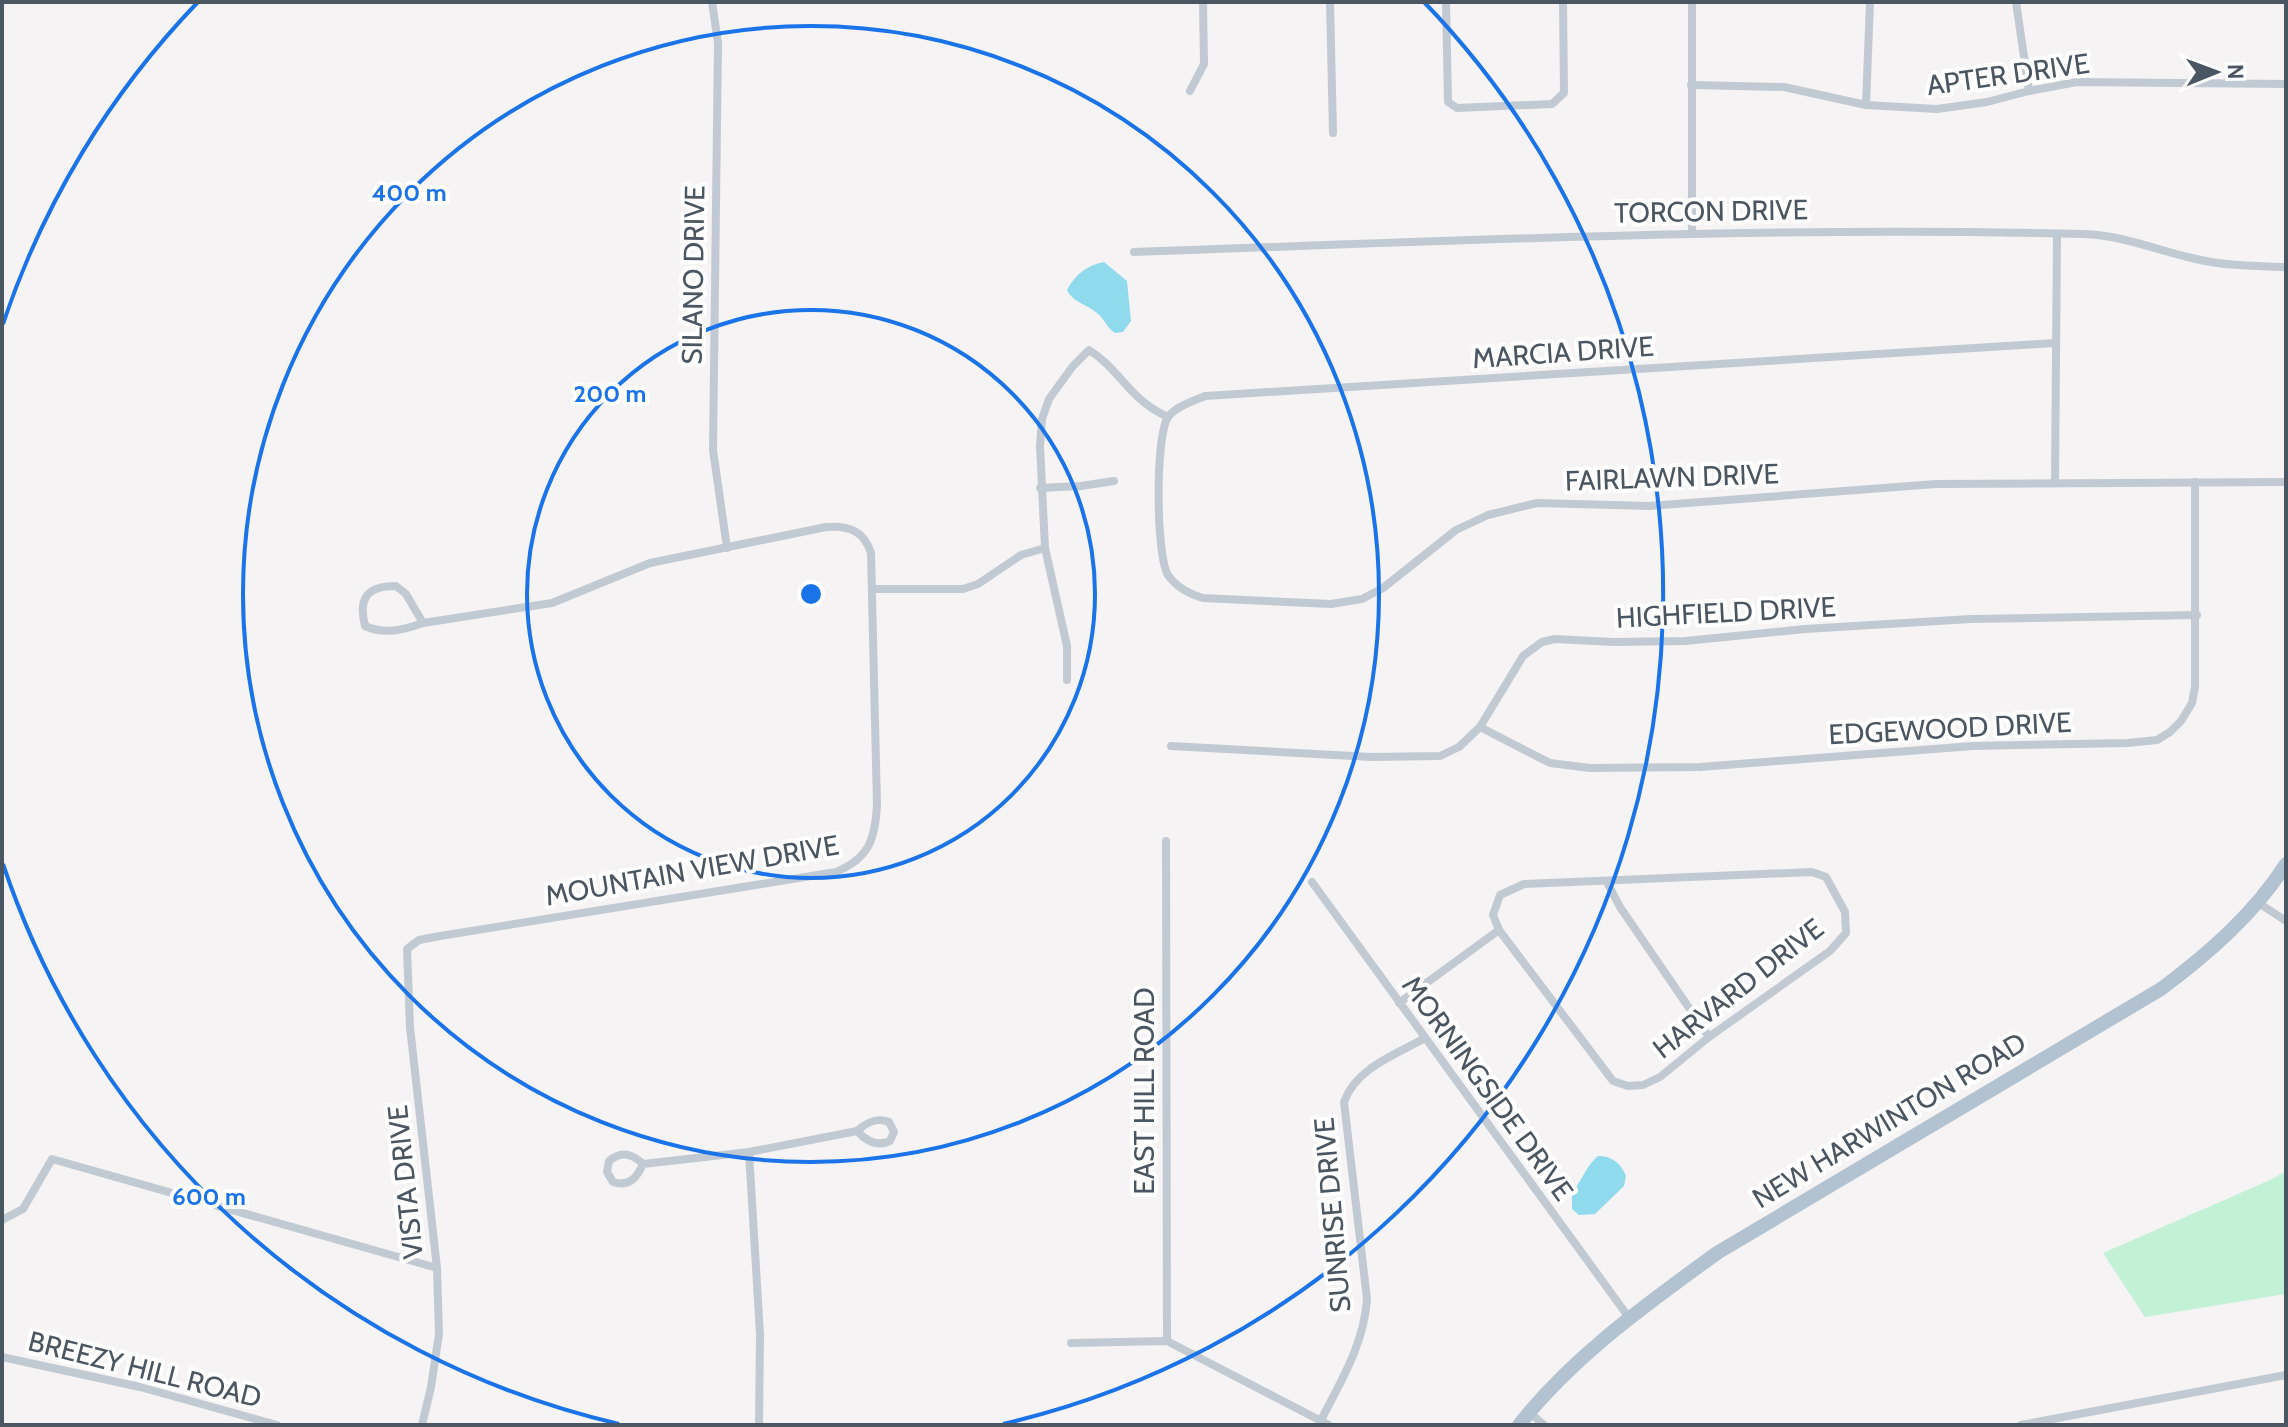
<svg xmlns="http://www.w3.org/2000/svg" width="2288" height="1427" font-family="Cabin,sans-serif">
	<rect width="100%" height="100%" fill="#f5f3f3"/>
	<path fill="#c3f1d5" d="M2286 1171V1294L2145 1317 2103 1253 2270 1180Z"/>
	<g fill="#90daee">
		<path d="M1104 262 1127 281 1131 321 1123 332 1115 333C1107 328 1105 320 1098 314 1088 304 1074 304 1067 290 1075 275 1087 265 1104 262Z"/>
		<path d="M1598 1156C1612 1156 1621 1163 1626 1176L1624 1186 1595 1214 1579 1215 1572 1209V1192C1583 1180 1585 1167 1598 1156Z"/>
	</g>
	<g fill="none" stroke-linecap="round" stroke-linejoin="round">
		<g stroke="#c1cad2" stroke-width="8">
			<path d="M712 2 718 43 713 450 727 548"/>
			<path d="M1330 2 1333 133"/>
			<path d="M1446 2 1448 102 1457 108 1552 104 1564 93 1563 2"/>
			<path d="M2016 2 2029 91"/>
			<path d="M1691 85 1784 87 1866 105 1937 109 1987 102 2029 91 2077 82 2286 84"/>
			<path d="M1190 91 1204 64 1203 2"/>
			<path d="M1866 105 1870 2"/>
			<path d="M1692 232V2"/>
			<path d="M1134 252C1451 241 1767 226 2084 234 2122 235 2159 251 2196 259 2225 266 2256 266 2286 267"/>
			<path d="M2055 343 1205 396C1193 401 1175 407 1168 417 1155 437 1156 556 1168 575 1177 588 1189 594 1203 598L1331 604 1362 599 1383 588 1456 530 1488 515 1537 503 1649 506 1936 484 2286 482"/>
			<path d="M2055 482 2057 235"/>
			<path d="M1040 488 1081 486 1114 481"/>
			<path d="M873 589H963L978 584 1021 555 1045 548"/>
			<path d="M1067 680V646L1045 548 1040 446 1042 419 1049 399 1073 366 1089 350C1122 371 1128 399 1168 417"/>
			<path d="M1480 727 1550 763 1590 768 1700 767 1973 746 2128 743 2157 740 2170 732 2181 721 2192 703 2195 687V482"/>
			<path d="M1171 746 1371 757 1440 756 1459 747 1480 727 1523 656 1542 642 1555 639 1614 642 1685 641 1805 629 1971 619 2197 615"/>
			<path d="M1166 841 1167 1341"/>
			<path d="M1812 872 1826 877 1845 912 1846 933 1830 951 1709 1037 1660 1077 1643 1085 1628 1086 1613 1081 1499 930 1493 915 1500 895 1524 884Z"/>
			<path d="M1312 882 1630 1319"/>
			<path d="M1607 882 1620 907 1709 1037"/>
			<path d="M2257 902 2286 921"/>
			<path d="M1399 1003 1499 930"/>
			<path d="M749 1152 760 1334 759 1425"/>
			<path d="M643 1164C637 1178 629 1187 613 1182L607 1172 609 1161C622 1150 632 1154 643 1164L749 1152 857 1131C867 1122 877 1117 889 1122L894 1132 890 1141C877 1147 866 1141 857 1131"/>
			<path d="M2 1220 23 1209 52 1159 437 1268"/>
			<path d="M1071 1343 1167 1341 1329 1425"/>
			<path d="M2 1357 140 1387 277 1425"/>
			<path d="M1529 1412 1544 1425"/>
			<path d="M1321 1420C1341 1381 1364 1344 1367 1299L1344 1102C1356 1068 1395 1055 1425 1038"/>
			<path d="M422 1425 431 1387 439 1334 437 1268 410 1027 407 949 419 940 440 936 836 872C869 858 875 840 877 805L871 553C864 531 849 525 826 527L650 563 552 603 423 623C403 630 385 635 365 626 358 598 367 586 396 586L406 594 423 623"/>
			<path d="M2021 1425 2286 1375"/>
		</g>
		<path stroke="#b3c2d1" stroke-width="14" d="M1519 1425C1573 1356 1647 1304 1717 1253L2161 989C2209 953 2254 914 2286 864"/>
	</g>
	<g fill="none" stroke="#1a73e8" stroke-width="4">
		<circle cx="811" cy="594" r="284"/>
		<circle cx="811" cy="594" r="568"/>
		<path d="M619 1424A852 852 0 0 1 3 864M3 324A852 852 0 0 1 198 2M1424 2A852 852 0 0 1 1003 1424"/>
	</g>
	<g text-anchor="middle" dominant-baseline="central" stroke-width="8" stroke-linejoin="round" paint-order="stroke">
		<g font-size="28" fill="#4a5661" stroke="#fff">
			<text transform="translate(2008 74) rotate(-8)">APTER DRIVE</text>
			<text transform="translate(1711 211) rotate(-1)">TORCON DRIVE</text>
			<text transform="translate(693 275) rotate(-89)">SILANO DRIVE</text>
			<text transform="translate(1563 352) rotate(-4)">MARCIA DRIVE</text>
			<text transform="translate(1672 477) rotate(-2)">FAIRLAWN DRIVE</text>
			<text transform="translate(1726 612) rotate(-3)">HIGHFIELD DRIVE</text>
			<text transform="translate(1950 728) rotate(-3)">EDGEWOOD DRIVE</text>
			<text transform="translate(692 870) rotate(-10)">MOUNTAIN VIEW DRIVE</text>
			<text transform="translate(1738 988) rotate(-38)">HARVARD DRIVE</text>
			<text transform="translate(1488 1088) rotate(54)">MORNINGSIDE DRIVE</text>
			<text transform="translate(1144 1091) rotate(-90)">EAST HILL ROAD</text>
			<text transform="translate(1889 1120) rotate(-31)">NEW HARWINTON ROAD</text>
			<text transform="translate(405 1182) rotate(-96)">VISTA DRIVE</text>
			<text transform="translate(1332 1215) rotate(-95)">SUNRISE DRIVE</text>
			<text transform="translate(145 1369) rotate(14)">BREEZY HILL ROAD</text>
		</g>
	</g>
	<circle cx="811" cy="594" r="12" fill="#1a73e8" stroke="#fff" stroke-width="4"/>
	<g font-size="24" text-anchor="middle" font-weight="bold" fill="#1a73e8" stroke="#fff" stroke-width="8" stroke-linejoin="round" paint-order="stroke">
		<text x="409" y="201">400 m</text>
		<text x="610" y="402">200 m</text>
		<text x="209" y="1205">600 m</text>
	</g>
	<rect width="2288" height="1427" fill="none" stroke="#4a5661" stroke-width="8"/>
	<g transform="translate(2216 72) rotate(89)" stroke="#ffffff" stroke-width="6" paint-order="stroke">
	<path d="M0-6L14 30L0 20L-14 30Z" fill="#4a5661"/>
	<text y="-12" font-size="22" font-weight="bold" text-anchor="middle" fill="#4a5661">N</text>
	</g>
</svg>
